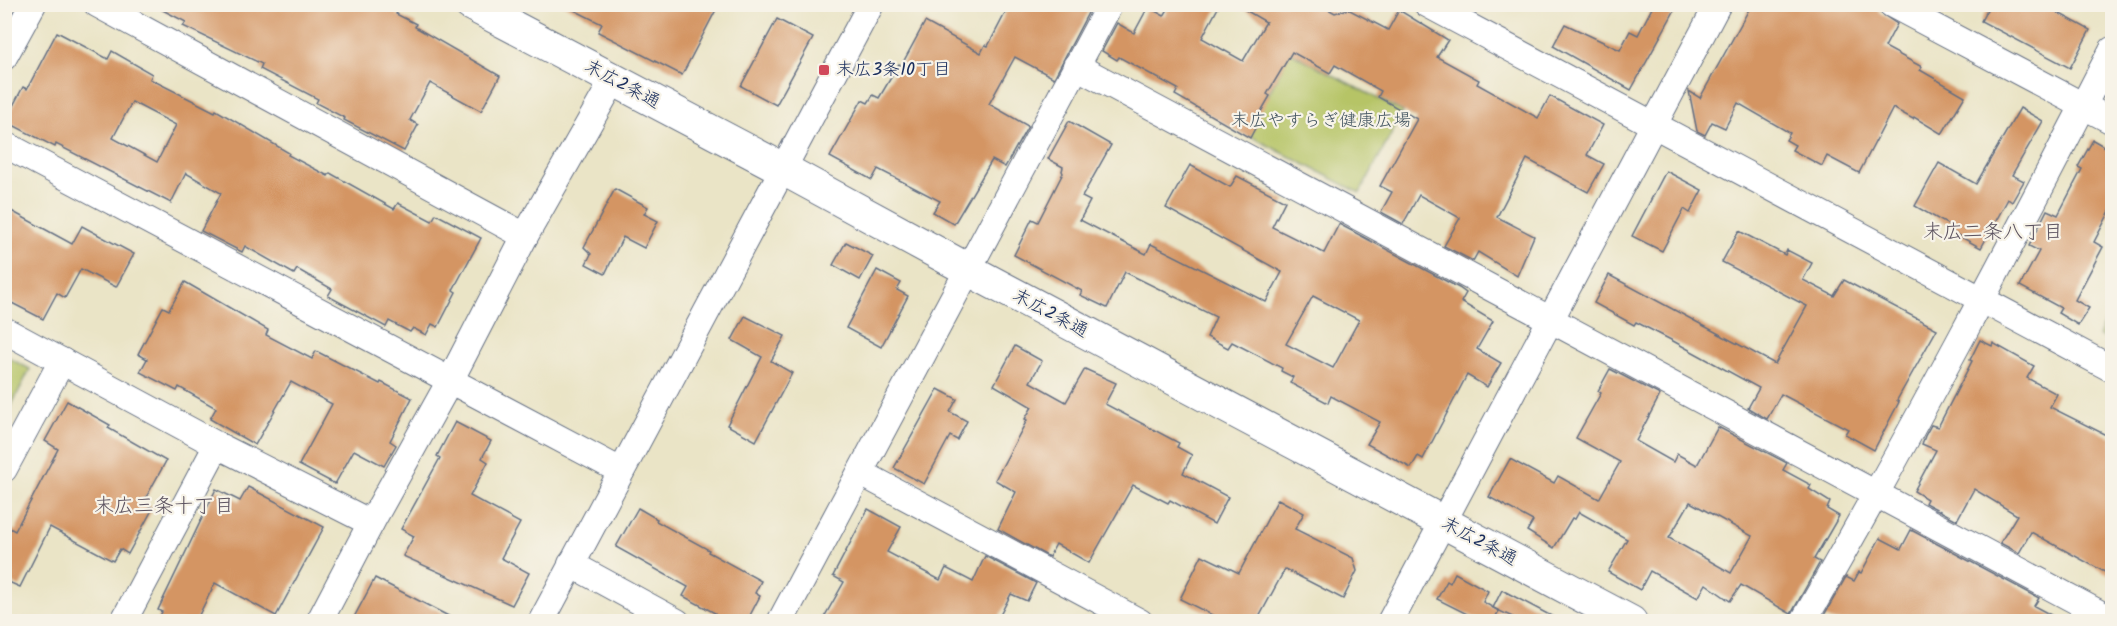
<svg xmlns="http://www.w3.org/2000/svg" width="2117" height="626" font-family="Kalam,'Klee One',sans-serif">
	<rect width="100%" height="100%" fill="#f7f3e8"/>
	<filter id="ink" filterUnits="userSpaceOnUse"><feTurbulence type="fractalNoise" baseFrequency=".0167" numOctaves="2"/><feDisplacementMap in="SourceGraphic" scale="12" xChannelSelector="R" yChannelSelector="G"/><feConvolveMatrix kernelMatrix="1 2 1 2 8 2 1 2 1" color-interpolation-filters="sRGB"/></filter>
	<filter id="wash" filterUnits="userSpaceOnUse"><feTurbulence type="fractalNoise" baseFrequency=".008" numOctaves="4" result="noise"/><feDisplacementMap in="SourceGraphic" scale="24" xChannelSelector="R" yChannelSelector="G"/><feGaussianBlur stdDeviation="1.35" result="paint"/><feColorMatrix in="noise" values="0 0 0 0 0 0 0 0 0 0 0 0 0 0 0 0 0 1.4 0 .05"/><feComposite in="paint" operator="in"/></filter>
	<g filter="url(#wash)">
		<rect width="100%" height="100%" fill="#eae4c6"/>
		<g fill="#b6c466" stroke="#687a62" stroke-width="1.5">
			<path d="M1290 52 1403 112 1360 193 1248 135Z"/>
			<path d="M2112 309V343L2098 335Z"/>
			<path d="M5 356 30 369 5 418Z"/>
		</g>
		<g id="blocks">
			<g fill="#d49564" fill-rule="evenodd">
				<path d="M151 4H401L396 14 416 24 415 27 500 76 481 111 430 83 410 120 418 125 404 151 344 120 345 118 316 103 318 99 260 69 262 64 183 26 186 22Z"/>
				<path d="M562 4H719L682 75 598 32 602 24Z"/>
				<path d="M1010 4H1082L1090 9 1054 78 1015 57 989 104 1028 126 1005 167 992 160 954 224 933 212 940 201 878 169 872 180 830 157 862 100 868 103 873 95 879 98 899 64 901 66 925 22 981 53 985 45 988 46Z"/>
				<path d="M1171 4H1220L1202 38 1243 61 1266 22 1235 4H1319L1335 13 1348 9 1388 30 1399 10 1448 40 1437 57 1479 80 1477 84 1538 118 1550 96 1603 125 1587 155 1604 164 1588 192 1527 159 1497 217 1534 236 1517 276 1478 252 1473 261 1444 246 1460 218 1419 195 1403 224 1381 212 1392 192 1380 186 1417 119 1378 97 1381 91 1335 65 1330 73 1292 52 1267 94 1270 96 1259 115 1261 117 1250 138 1175 95 1178 89 1119 57 1117 60 1102 51 1117 23 1134 33 1148 7 1164 16Z"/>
				<path d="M1654 4H1678L1631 90 1553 46 1565 24 1620 50 1630 31 1638 35Z"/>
				<path d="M1752 4H1876L1879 12 1897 24 1885 47 1922 67 1920 70 1965 96 1942 134 1914 117 1913 119 1893 108 1859 173 1827 156 1822 166 1792 150 1795 145 1786 140 1790 133 1738 103 1725 128 1712 122 1705 135 1697 131 1689 91 1700 98Z"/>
				<path d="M1990 4H2042L2090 30 2070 68 1981 21Z"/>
				<path d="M777 19 813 38 776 105 741 86Z"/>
				<path d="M57 32 108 59 112 51 152 74 150 79 215 112 216 110 289 153 288 155 328 176 330 173 394 209 398 203 432 221 436 214 481 238 453 290 456 292 438 327 432 324 426 335 413 328 410 332 389 321 386 327 328 296 332 289 297 269 294 274 245 246 242 252 201 231 221 193 186 173 171 203 56 144 55 147 5 121 23 87 27 89ZM132 102 176 125 157 162 113 138Z"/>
				<path d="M2020 108 2043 121 2012 175 2024 181 2012 202 2008 199 1981 248 1950 231 1952 227 1915 206 1939 163 1976 184Z"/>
				<path d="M1069 121 1111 145 1082 197 1090 201 1080 220 1146 254 1151 244 1266 302 1282 272 1166 208 1190 165 1230 187 1237 176 1285 201 1272 227 1324 253 1339 224 1459 288 1466 293 1461 302 1493 321 1477 349 1501 363 1487 387 1467 375 1423 459 1418 456 1411 468 1367 444 1380 422 1331 396 1328 403 1290 383 1293 377 1281 371 1282 368 1232 342 1228 348 1207 337 1216 317 1125 272 1107 308 1080 295 1082 291 1014 255 1032 219 1038 222 1063 173 1062 171 1063 167 1048 159ZM1313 296 1359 320 1333 368 1286 344Z"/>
				<path d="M2093 140 2112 151V207L2094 242 2103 247 2075 300 2089 308 2078 325 2058 313 2061 308 2020 286 2039 251 2029 246 2047 210 2058 215 2082 169 2078 167Z"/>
				<path d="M1666 171 1702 190 1690 213 1684 209 1662 251 1632 236Z"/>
				<path d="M615 189 648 207 644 214 658 221 644 248 623 237 605 274 586 264 591 254 584 247Z"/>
				<path d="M4 207 72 244 82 226 134 254 116 287 81 269 65 298 57 293 43 319 4 299Z"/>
				<path d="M1739 231 1785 255 1787 250 1812 263 1803 280 1834 296 1844 280 1937 329 1897 400 1899 402 1874 450 1845 434 1848 429 1781 394 1767 419 1748 408 1759 388 1673 341 1636 322 1634 325 1594 303 1609 275 1775 364 1807 306 1722 262Z"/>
				<path d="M846 242 873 256 860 280 833 265Z"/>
				<path d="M877 270 901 283 897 290 908 296 881 347 846 328Z"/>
				<path d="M185 282 268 330 266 335 312 359 316 351 380 384 381 382 412 398 390 441 396 445 384 466 354 450 335 484 299 465 332 404 291 382 255 445 210 419 216 408 179 387 177 391 140 372 147 359 138 354 163 307 169 310Z"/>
				<path d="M745 316 785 336 771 361 792 373 756 441 727 425 762 357 732 340Z"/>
				<path d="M1980 340 1992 346 1993 343 2034 366 2027 378 2057 394 2050 407 2112 438V576L2031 532 2019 553 2000 543 2017 515 1974 489 1957 520 1925 503 1927 499 1914 491 1936 450 1922 444 1925 436 1931 425 1938 427 1972 361 1970 360Z"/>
				<path d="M1015 346 1042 361 1030 382 1066 402 1085 369 1116 383 1105 404 1179 443 1177 447 1192 455 1183 473 1228 497 1214 524 1170 500 1168 503 1133 485 1089 563 1056 544 1049 557 998 529 1016 492 995 480 1027 420 1025 419 1032 407 994 385Z"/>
				<path d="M1610 369 1660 395 1636 441 1673 462 1677 454 1697 465 1718 427 1787 463 1783 470 1811 485 1809 489 1830 502 1827 509 1839 516 1814 559 1820 562 1791 614 1741 585 1730 601 1706 584 1698 598 1650 571 1640 590 1608 572 1627 539 1579 512 1575 519 1572 518 1554 548 1527 531 1533 521 1489 497 1510 459 1554 483 1558 476 1599 499 1620 462 1576 438 1601 393 1598 391ZM1690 502 1752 536 1731 573 1669 538Z"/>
				<path d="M938 389 957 399 950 412 967 421 957 440 950 436 924 484 894 468Z"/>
				<path d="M67 401 110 425 108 428 166 461 143 503 153 508 128 554 120 549 113 561 50 527 20 587 4 580V525L15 531 58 449 45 441Z"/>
				<path d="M455 422 491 441 482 458 488 462 470 496 520 523 501 558 529 573 512 605 403 556 414 536 401 529 440 458 437 456Z"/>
				<path d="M248 487 324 527 276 616 215 583 196 621H157L162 612 158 610 216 489 240 501Z"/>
				<path d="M1278 499 1304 513 1295 529 1353 558 1357 571 1343 599 1285 569 1257 621H1224L1180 599 1202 555 1239 573Z"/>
				<path d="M638 508 657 519 656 521 709 550 708 552 761 581 755 593 760 596 747 621H710L715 613 683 596 688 587 616 547Z"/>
				<path d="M868 509 901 527 887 552 940 580 946 568 973 582 985 556 1036 583 1027 601 1011 594 997 621H822L844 582 833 576Z"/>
				<path d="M1911 530 2039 598 2034 606 2062 621H1831L1823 617 1846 577 1854 581 1859 572 1861 573 1880 538 1901 549Z"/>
				<path d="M1455 573 1488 591 1483 602 1499 611 1493 621H1481L1437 599 1447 581 1450 583Z"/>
				<path d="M375 578 458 621H352Z"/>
				<path d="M1502 590 1557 619 1555 621H1521L1493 608Z"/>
			</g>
		</g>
	</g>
	<g filter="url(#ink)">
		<use href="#blocks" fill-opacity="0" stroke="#636e82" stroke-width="1.5"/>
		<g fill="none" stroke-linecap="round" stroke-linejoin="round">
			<defs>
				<g id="minor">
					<path d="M97 4 525 236"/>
					<path d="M1427 4 2112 369"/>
					<path d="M1891 4 2112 121"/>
					<path d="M4 57 33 4"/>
					<path d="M1076 66 2112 620"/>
					<path d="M4 144 621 471"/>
					<path d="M4 330 217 445 371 523"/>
					<path d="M4 469 62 361"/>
					<path d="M861 473 1140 622"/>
					<path d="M571 564 677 622"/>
					<path d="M123 622 217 445"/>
					<path d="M319 622 371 523 451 379 525 236 613 81"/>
					<path d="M541 622 871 4"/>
					<path d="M780 622 1110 4"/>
					<path d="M1390 622 1718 4"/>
					<path d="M1803 622C1912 434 2013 242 2112 50"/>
				</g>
				<path id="tertiary" d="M470 4 783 169 967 269 1631 622"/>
			</defs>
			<use href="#minor" stroke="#636e82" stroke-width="28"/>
			<use href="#tertiary" stroke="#636e82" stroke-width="34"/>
			<use href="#minor" stroke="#fff" stroke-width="26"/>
			<use href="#tertiary" stroke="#fff" stroke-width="32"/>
		</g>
	</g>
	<rect fill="#d1495b" stroke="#f7f3e8" stroke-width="2" x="818" y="64" width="12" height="12" rx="3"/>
	<g text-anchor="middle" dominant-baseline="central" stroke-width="4.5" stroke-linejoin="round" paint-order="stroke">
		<g font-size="18" fill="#1b2f5e" stroke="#f7f3e8" text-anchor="start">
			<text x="836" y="70">末広3条10丁目</text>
		</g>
		<g font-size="18" fill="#1b2f5e" stroke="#f7f3e8">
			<text transform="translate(622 85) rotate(28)">末広2条通</text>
			<text transform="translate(1050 314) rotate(28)">末広2条通</text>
			<text transform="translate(1479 542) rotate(28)">末広2条通</text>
		</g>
		<g font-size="18" fill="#425460" stroke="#f7f3e8">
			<text x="1321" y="121">末広やすらぎ健康広場</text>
		</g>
		<g font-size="20" fill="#5c5360" stroke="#f7f3e8">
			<text x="1993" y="233">末広二条八丁目</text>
			<text x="164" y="507">末広三条十丁目</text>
		</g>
	</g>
	<rect width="2117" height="626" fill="none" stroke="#f7f3e8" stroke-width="24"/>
</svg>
